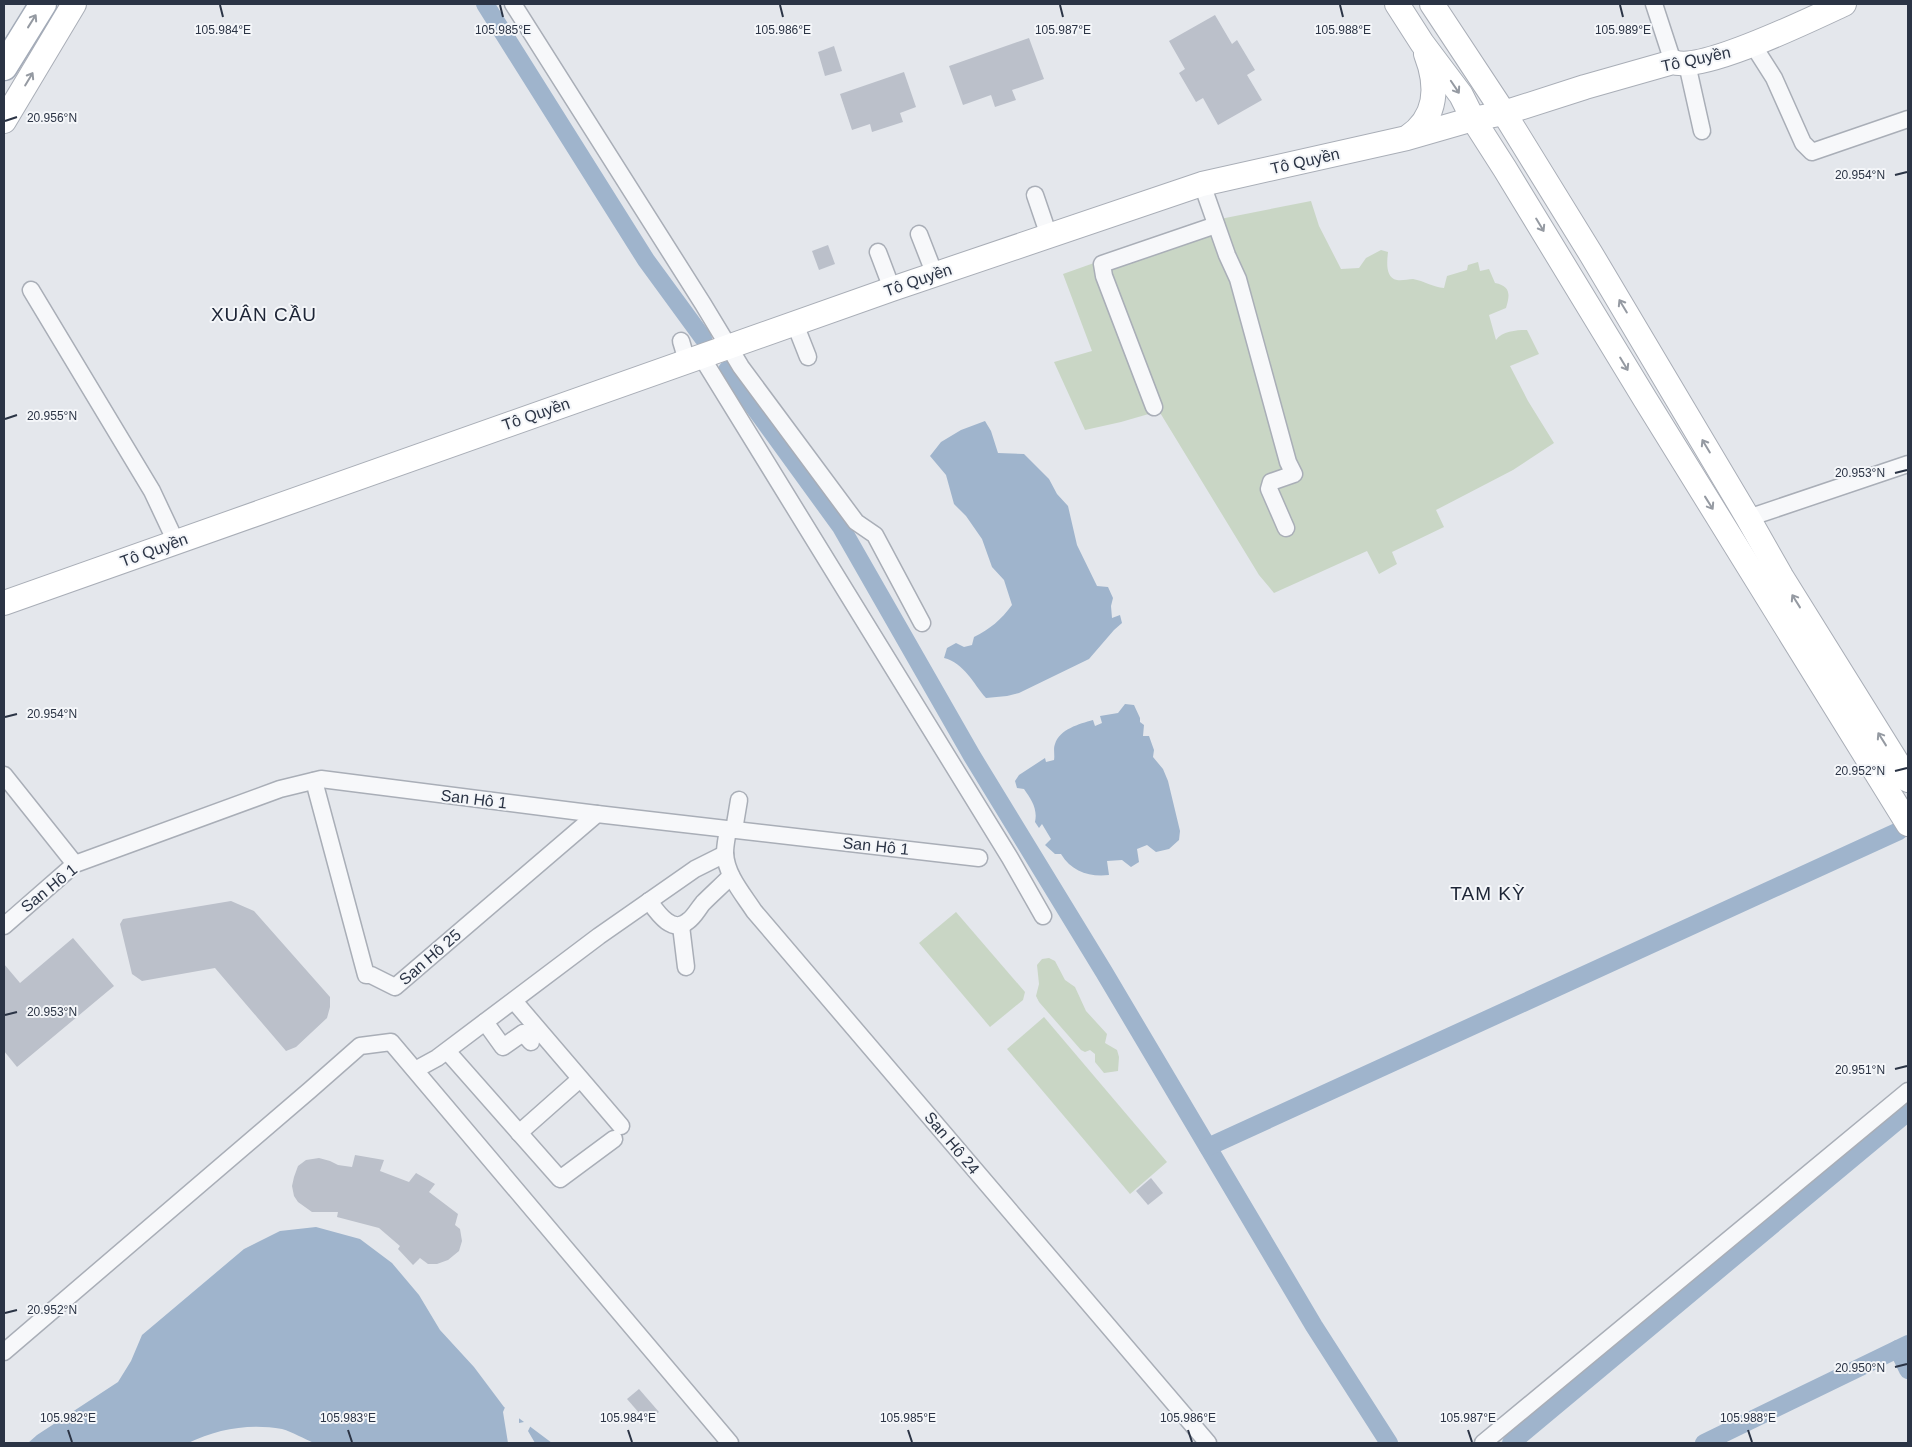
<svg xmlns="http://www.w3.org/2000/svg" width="1912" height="1447" font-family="Arial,sans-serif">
	<rect width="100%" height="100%" fill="#e4e7ec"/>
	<g fill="#c9d6c5">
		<path d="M1311 201 1319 226 1341 269 1359 268 1366 258 1381 250 1388 252C1387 261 1385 278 1397 280 1402 281 1408 279 1413 279 1424 281 1433 287 1444 288L1447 276 1467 270 1468 265 1478 262 1480 271 1489 269 1495 283C1511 286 1510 295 1506 308L1489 315 1496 340C1502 331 1517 330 1527 330L1539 354 1510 366 1528 401 1554 443 1513 470 1436 510 1444 527 1392 552 1397 564 1379 574 1367 551 1274 593 1259 575 1159 411 1121 422 1085 430 1054 362 1092 351 1063 274 1215 220Z"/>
		<path d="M956 912 1025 992 1023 1000 990 1027 919 943Z"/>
		<path d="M1049 958 1055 961 1065 980 1075 987 1086 1011 1107 1034 1105 1043 1117 1050 1119 1057 1118 1071 1104 1073 1095 1062V1054L1090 1050 1085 1052 1081 1050 1039 1002 1036 996 1039 984 1037 965 1042 959Z"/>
		<path d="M1044 1017 1167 1162 1130 1194 1007 1049Z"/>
	</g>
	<g fill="#9fb4cc">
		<path d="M985 421 991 431 998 453 1024 454 1049 479 1057 494 1068 506 1077 545 1097 586 1108 587 1113 598 1111 606 1112 618 1120 615 1122 623 1114 630 1089 659 1019 693 1007 696 986 698C973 683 964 663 944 658L947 648 956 643 964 647 972 645 974 637C990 629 1001 620 1012 605L1004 580 992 567 982 539 966 516 954 504 946 475 930 456 941 442 961 430Z"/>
		<path d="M1125 704 1134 705 1140 718V722L1144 725 1143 736H1149L1154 750 1153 757 1163 769 1168 781 1180 831 1179 840 1169 849 1156 852 1147 845 1137 849 1139 862 1131 867 1122 860 1107 861 1109 875C1089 877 1072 872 1061 854H1055L1045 845 1051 839 1042 824 1039 828 1035 822C1038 809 1031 799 1024 789L1017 788 1015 781 1019 775 1045 758 1046 762 1054 760C1055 755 1053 749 1055 744 1060 729 1079 724 1093 720L1095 726 1102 723 1100 716 1118 713Z"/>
		<path d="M316 1227 360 1239 392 1263 419 1295 440 1330 474 1367 504 1407 552 1443H314C304 1439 293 1432 282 1429 249 1423 217 1429 188 1443H28L37 1435 118 1382 131 1361 142 1335 244 1249 280 1231Z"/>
	</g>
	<path fill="#e4e7ec" d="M506 1405 519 1415V1423L524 1422V1420L531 1425 528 1431 535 1443H508L503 1412Z"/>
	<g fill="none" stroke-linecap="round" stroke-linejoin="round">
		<g stroke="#9fb4cc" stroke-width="18">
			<path d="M485 4 646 260 703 338"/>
			<path d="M727 370 841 527 972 756 1104 972 1314 1326 1389 1443"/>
			<path d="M1208 1147 1899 831"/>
			<path d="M1898 1349 1908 1370"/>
			<path d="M1511 1443 1908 1112"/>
			<path d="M1704 1443 1908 1344"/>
		</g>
	</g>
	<g fill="#bbc0ca">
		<path d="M1215 15 1232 44 1237 40 1255 70 1247 75 1262 100 1218 125 1203 98 1196 102 1179 73 1185 69 1169 41Z"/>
		<path d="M1029 38 1044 79 1012 90 1016 100 995 107 991 95 963 105 949 66Z"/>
		<path d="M834 46 842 71 825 76 818 52Z"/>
		<path d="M904 72 916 107 900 113 903 122 872 132 870 124 852 130 840 94Z"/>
		<path d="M828 245 835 264 819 270 812 251Z"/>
		<path d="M231 901 254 911 330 997V1007L327 1018 296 1047 286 1051 215 968 142 981 132 974 120 924 123 919Z"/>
		<path d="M73 938 114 986 17 1067 4 1051V964L20 983Z"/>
		<path d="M355 1155 384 1160 380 1171 409 1182 416 1173 435 1184 429 1192 458 1214 455 1225 460 1229 462 1241 459 1251 448 1260 437 1264H428L420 1258 413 1265 398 1249 400 1246 379 1228 337 1217 338 1212H312L298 1202 294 1196 292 1186 294 1177 298 1166 306 1160 319 1158 330 1161 338 1165 352 1167Z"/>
		<path d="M1151 1178 1163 1193 1148 1205 1136 1191Z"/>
		<path d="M639 1389 659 1412 647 1422 627 1399Z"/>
	</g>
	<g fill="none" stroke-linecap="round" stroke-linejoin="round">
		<defs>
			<g id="street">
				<path d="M513 4 703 304 741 367 856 522 875 535 922 623"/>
				<path d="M1654 4 1673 62"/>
				<path d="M1753 45 1774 78 1803 143 1812 152 1908 119"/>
				<path d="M1687 64 1702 131"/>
				<path d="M1202 184 1227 255 1238 279 1288 462 1294 474 1271 482 1269 489 1286 528"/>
				<path d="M1035 195 1049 236"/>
				<path d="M919 234 935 275"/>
				<path d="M878 252 892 289"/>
				<path d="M31 290 152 491 176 542"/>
				<path d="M795 324 808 357"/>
				<path d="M681 341 687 361"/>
				<path d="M701 356 1010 858 1043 916"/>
				<path d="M1154 407 1104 276 1102 264 1216 225"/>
				<path d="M1748 518 1908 464"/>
				<path d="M4 775 75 864"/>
				<path d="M314 781 366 975H371L395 987 597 814"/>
				<path d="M728 829C727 837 725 845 725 853 726 875 743 894 754 911L1208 1443"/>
				<path d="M734 830 739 800"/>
				<path d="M649 901C657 912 672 935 688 921 694 917 698 909 703 903 712 894 722 885 731 876"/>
				<path d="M4 926 75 864 280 789 321 779 597 814 979 858"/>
				<path d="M681 926 686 967"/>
				<path d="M514 1001 621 1126"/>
				<path d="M485 1022 503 1047 523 1033 531 1042"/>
				<path d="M447 1051 560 1179 614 1139"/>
				<path d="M415 1070 437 1058 599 936 695 869 725 854"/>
				<path d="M519 1133 580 1079"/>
				<path d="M4 1352 310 1090 360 1046 391 1042 730 1443"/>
				<path d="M1483 1443 1908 1091"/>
			</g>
			<g id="secondary">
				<path d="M1397 4 1422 43 1461 95 1473 119 1505 169 1645 399 1908 824"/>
				<path d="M1432 4 1504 113 1591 254 1748 518 1781 576 1908 780"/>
				<path d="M4 121 74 4"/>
				<path d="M1408 137C1438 117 1438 85 1426 54"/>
				<path d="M4 603 892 289 1202 184 1407 138 1473 119 1504 113 1585 87 1673 62C1702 73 1813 18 1844 4"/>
			</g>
			<path id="primary" d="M4 67 43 4"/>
		</defs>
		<use href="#street" stroke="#a9aeb7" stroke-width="19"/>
		<use href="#secondary" stroke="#a9aeb7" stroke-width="26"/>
		<use href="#primary" stroke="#a3abb8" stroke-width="29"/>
		<use href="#street" stroke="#f7f8fa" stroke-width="16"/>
		<use href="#secondary" stroke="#fff" stroke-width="24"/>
		<use href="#primary" stroke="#fff" stroke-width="26"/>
	</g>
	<defs><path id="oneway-shaft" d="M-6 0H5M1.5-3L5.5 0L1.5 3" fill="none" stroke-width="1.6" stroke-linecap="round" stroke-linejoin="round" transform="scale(1.25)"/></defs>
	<g stroke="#959aa2">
		<use href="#oneway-shaft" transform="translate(32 21) rotate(-58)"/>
		<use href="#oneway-shaft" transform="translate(29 79) rotate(-59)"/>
		<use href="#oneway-shaft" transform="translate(1455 87) rotate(56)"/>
		<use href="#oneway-shaft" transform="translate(1540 225) rotate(59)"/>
		<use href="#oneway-shaft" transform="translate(1623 306) rotate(-121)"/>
		<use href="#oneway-shaft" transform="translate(1624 364) rotate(59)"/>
		<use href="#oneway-shaft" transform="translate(1706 446) rotate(-121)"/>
		<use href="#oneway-shaft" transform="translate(1709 503) rotate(58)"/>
		<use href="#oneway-shaft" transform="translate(1796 601) rotate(-122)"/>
		<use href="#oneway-shaft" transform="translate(1882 739) rotate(-122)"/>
	</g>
	<path fill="none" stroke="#2b3445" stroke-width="2" d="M220 5 223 17M500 5 503 17M780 5 783 17M1060 5 1063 17M1340 5 1343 17M1620 5 1623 17M5 121 17 117M1895 175 1907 172M5 419 17 415M1895 473 1907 470M5 717 17 714M1895 771 1907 768M5 1015 17 1012M1895 1069 1907 1066M5 1313 17 1310M1895 1367 1907 1364M68 1430 72 1442M348 1430 352 1442M628 1430 632 1442M908 1430 912 1442M1188 1430 1192 1442M1468 1430 1472 1442M1748 1430 1752 1442"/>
	<g text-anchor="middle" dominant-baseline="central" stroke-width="4" stroke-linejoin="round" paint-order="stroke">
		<g font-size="16" fill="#2b3445" stroke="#f4f6f9">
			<text transform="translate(1696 59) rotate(-12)">Tô Quyền</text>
			<text transform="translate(1305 161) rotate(-13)">Tô Quyền</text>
			<text transform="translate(918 280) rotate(-19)">Tô Quyền</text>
			<text transform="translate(536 414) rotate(-19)">Tô Quyền</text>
			<text transform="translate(154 550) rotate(-20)">Tô Quyền</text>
			<text transform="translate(474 799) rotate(7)">San Hô 1</text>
			<text transform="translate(876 846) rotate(6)">San Hô 1</text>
			<text transform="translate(49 888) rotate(-39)">San Hô 1</text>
			<text transform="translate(430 957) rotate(-41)">San Hô 25</text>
			<text transform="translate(952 1143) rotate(50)">San Hô 24</text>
		</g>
		<g font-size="19" letter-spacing="1" fill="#1d2536" stroke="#f4f6f9">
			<text x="264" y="314">XUÂN CẦU</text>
			<text x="1488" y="893">TAM KỲ</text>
		</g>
	</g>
	<g font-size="12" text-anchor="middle" fill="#2b3445" stroke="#f4f6f9" stroke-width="4" stroke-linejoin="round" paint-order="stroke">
		<text x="223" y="34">105.984°E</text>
		<text x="503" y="34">105.985°E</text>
		<text x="783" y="34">105.986°E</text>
		<text x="1063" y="34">105.987°E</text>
		<text x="1343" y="34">105.988°E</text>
		<text x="1623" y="34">105.989°E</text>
		<text x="52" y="122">20.956°N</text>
		<text x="1860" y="179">20.954°N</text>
		<text x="52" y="420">20.955°N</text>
		<text x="1860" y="477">20.953°N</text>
		<text x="52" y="718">20.954°N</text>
		<text x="1860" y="775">20.952°N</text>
		<text x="52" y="1016">20.953°N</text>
		<text x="1860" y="1074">20.951°N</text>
		<text x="52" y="1314">20.952°N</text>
		<text x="1860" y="1372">20.950°N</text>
		<text x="68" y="1422">105.982°E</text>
		<text x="348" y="1422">105.983°E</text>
		<text x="628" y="1422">105.984°E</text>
		<text x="908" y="1422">105.985°E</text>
		<text x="1188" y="1422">105.986°E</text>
		<text x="1468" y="1422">105.987°E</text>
		<text x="1748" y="1422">105.988°E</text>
	</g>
	<rect width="1912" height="1447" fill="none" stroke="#2b3445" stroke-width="10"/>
</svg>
